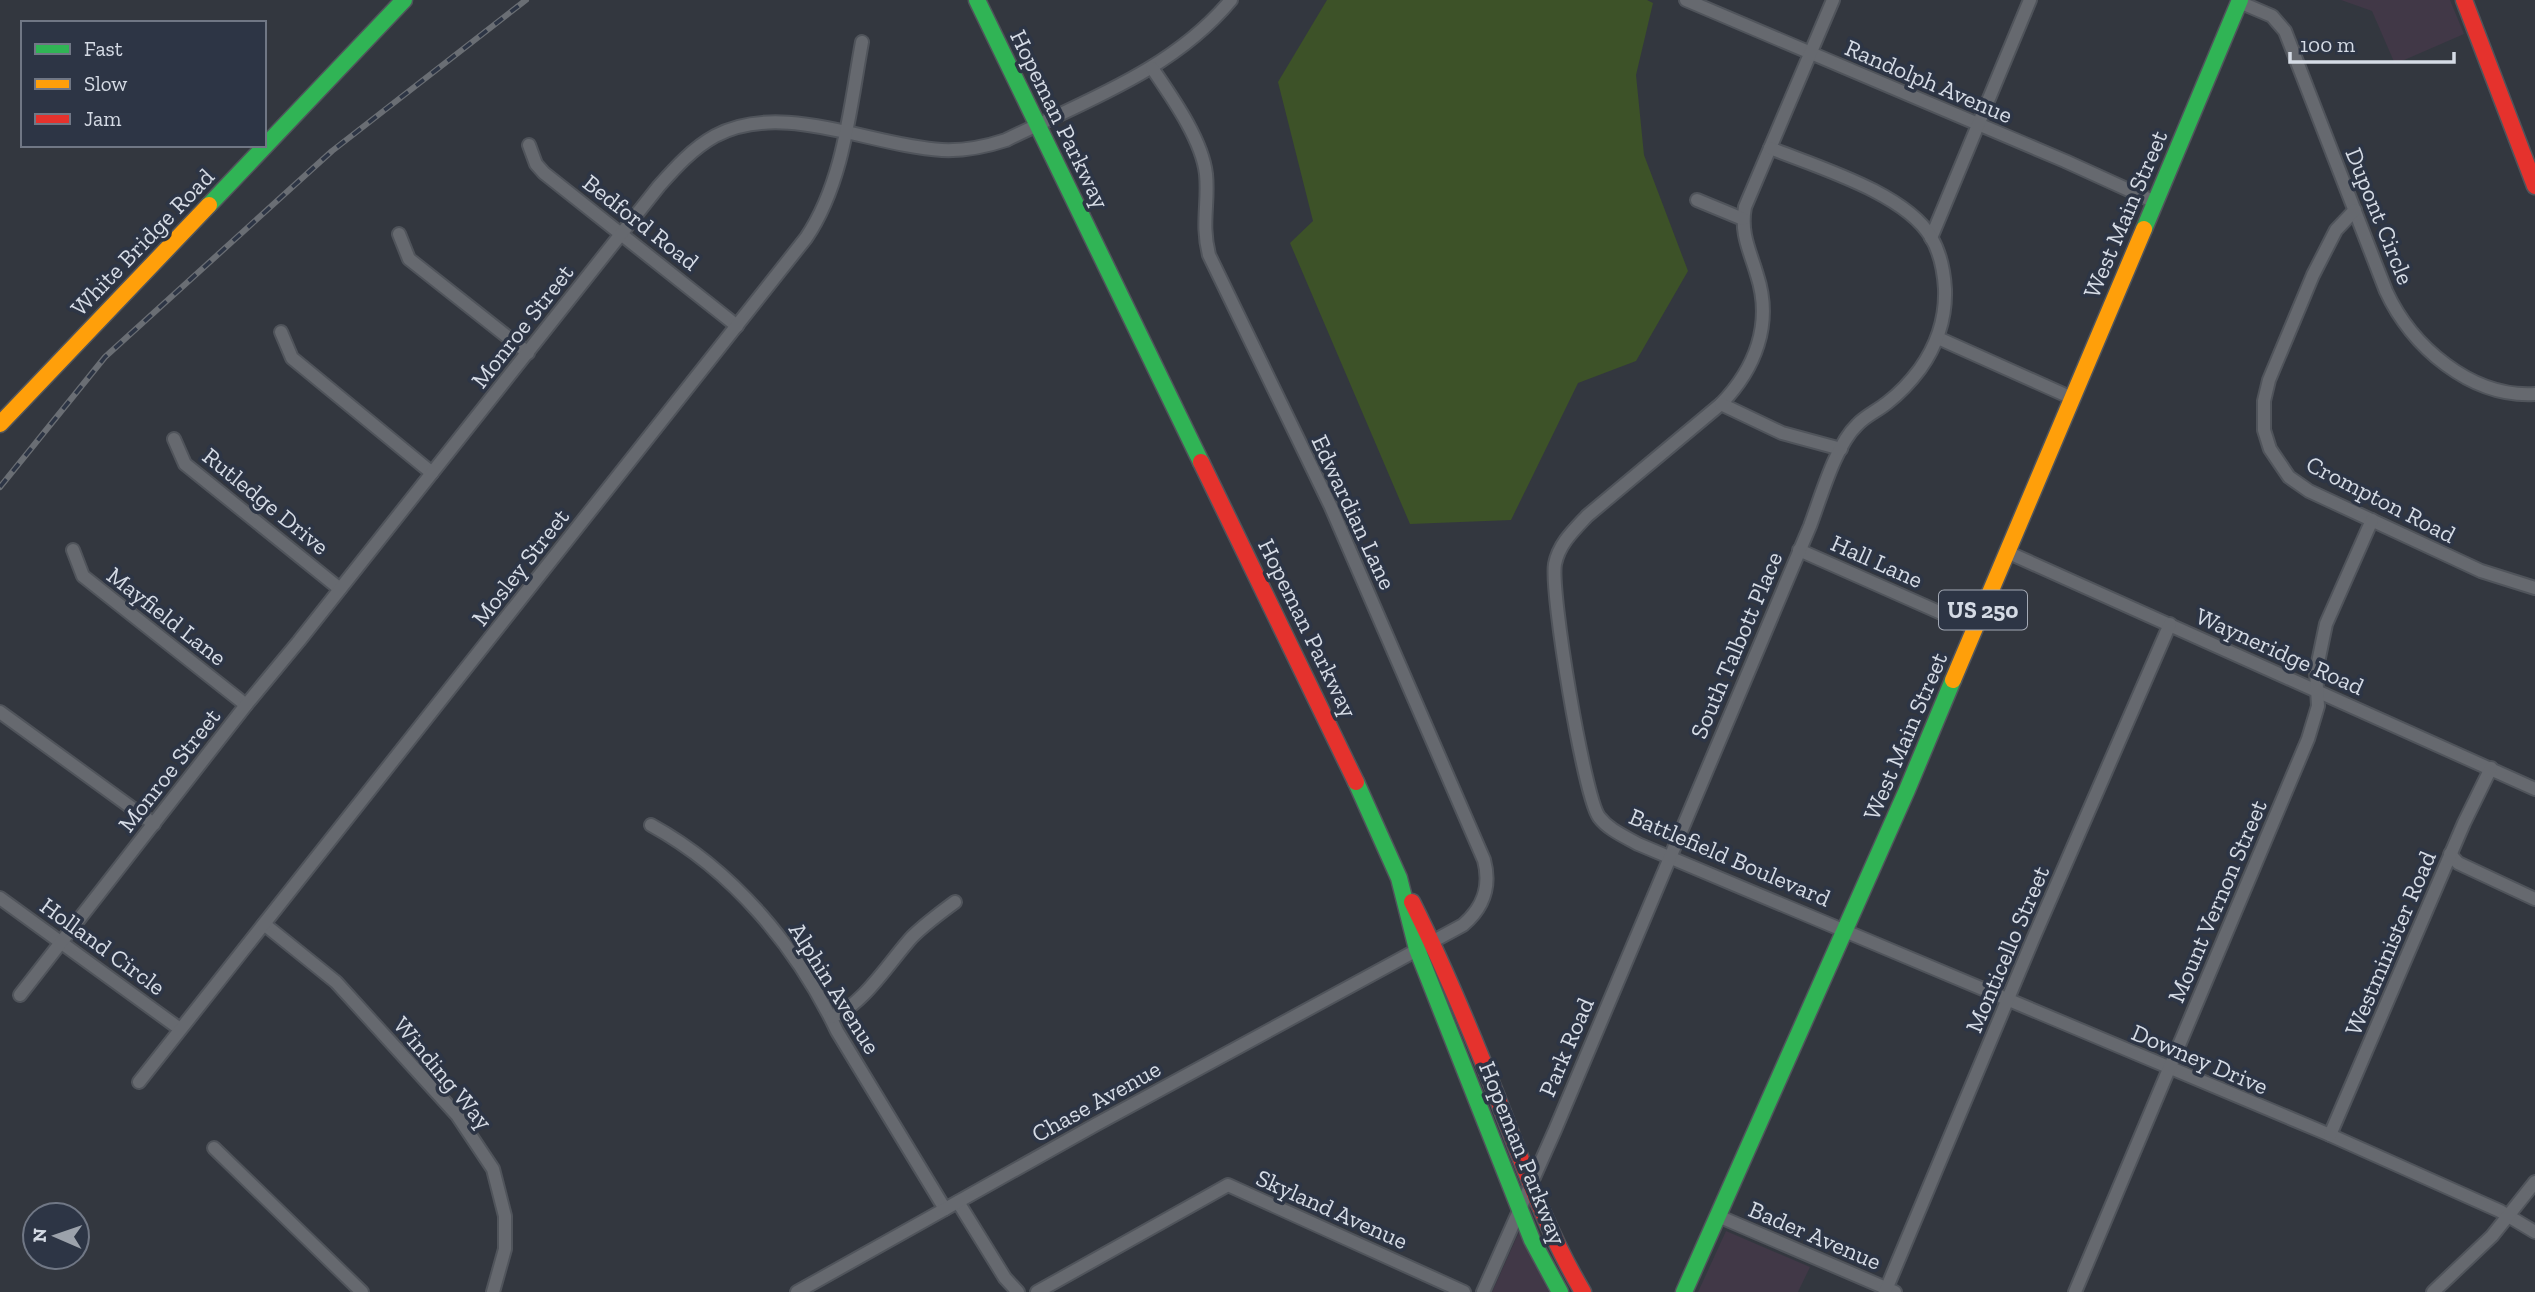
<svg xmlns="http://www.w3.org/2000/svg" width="2535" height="1292" font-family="'Zilla Slab',serif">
	<rect width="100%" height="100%" fill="#33373f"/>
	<g fill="#413847">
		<path d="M2341 0H2450L2464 34 2395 64 2372 11Z"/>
		<path d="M1726 1231 1810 1267 1798 1292H1698Z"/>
		<path d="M1519 1232 1549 1292H1492Z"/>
	</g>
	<path fill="#3d5228" d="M1327 0H1647L1653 3 1636 75 1644 155 1688 271 1636 361 1578 383 1511 520 1410 524 1290 243 1313 221 1278 82Z"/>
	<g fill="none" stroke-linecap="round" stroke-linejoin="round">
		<defs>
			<g id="street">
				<path d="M1686 0 2065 161 2155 202"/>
				<path d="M1833 0 1745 207C1740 233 1750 251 1757 275 1773 324 1755 369 1721 404L1587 516C1573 531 1559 544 1555 564 1550 592 1584 796 1599 817 1609 830 1624 836 1638 844L2330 1135 2500 1211 2535 1232"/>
				<path d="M2239 2 2272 16 2285 31 2386 291C2411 346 2471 398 2535 394"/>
				<path d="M529 145 536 164 544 173 737 326"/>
				<path d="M1697 200 1743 219"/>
				<path d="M2355 210 2336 230 2313 275 2269 380 2264 401V430L2270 449 2289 477 2309 491 2481 571 2535 588"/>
				<path d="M399 234 409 259 528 353"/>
				<path d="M1931 238 2030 0"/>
				<path d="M281 332 292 358 432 473"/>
				<path d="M1938 338 2072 398"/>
				<path d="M1721 404 1782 433 1841 449"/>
				<path d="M174 439 185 464 340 589"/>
				<path d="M73 550 83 576 246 705"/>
				<path d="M1799 550 1975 628"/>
				<path d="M2007 552 2535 789"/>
				<path d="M0 712 154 824"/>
				<path d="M651 825C733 870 797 947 837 1031L945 1209"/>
				<path d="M2450 854 2458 863 2535 899"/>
				<path d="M0 898 180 1029"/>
				<path d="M264 924 336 982 457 1115 493 1169 505 1216V1249L493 1292"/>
				<path d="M20 995 246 705 299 641 659 186C675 168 693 148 715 136 782 100 871 146 942 150 964 151 985 147 1006 140 1085 101 1173 70 1231 0"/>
				<path d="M831 1017C862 1007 890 961 912 937 925 924 940 913 955 902"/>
				<path d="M139 1082 806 238C844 182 850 107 862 42"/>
				<path d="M2330 1135 2464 823 2491 768"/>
				<path d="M214 1148 362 1292"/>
				<path d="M958 1202 1005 1278 1018 1292"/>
				<path d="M1718 1216 1895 1292"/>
				<path d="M797 1292 1095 1125 1463 925C1484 907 1491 886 1484 860L1331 507 1209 255C1201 223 1209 203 1206 174 1202 139 1171 96 1152 68"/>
				<path d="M1037 1292 1228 1185 1464 1292"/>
				<path d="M1483 1292 1555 1130 1810 526C1821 497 1835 446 1857 425 1865 416 1877 411 1887 403 1900 393 1911 381 1920 369 1937 345 1946 318 1945 289 1944 272 1940 252 1931 237 1905 193 1817 167 1770 148"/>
				<path d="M1885 1292 2033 939 2170 624"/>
				<path d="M2075 1292 2308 739 2318 706 2316 672 2326 624 2372 520"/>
				<path d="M2433 1292 2492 1236 2535 1182"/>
			</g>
			<g id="fast">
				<path d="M977 0 1201 462"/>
				<path d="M209 205 404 0"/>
				<path d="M2144 229 2240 0"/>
				<path d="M1356 782 1399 878 1417 949 1532 1240 1560 1292"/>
				<path d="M1684 1292 1907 790 1953 680"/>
			</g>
			<g id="slow">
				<path d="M0 424 209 205"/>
				<path d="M1953 680 2144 229"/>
			</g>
			<g id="jam">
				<path d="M2464 0 2535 186"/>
				<path d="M1201 462 1356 782"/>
				<path d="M1412 902C1444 966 1471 1031 1497 1097 1523 1164 1546 1230 1583 1292"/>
			</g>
		</defs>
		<use href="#street" stroke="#50545b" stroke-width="16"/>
		<use href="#fast" stroke="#50545b" stroke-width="19"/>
		<use href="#slow" stroke="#50545b" stroke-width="19"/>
		<use href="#jam" stroke="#50545b" stroke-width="19"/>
		<use href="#street" stroke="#66696f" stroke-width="12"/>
		<use href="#fast" stroke="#30b455" stroke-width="16"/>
		<use href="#slow" stroke="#ff9f0a" stroke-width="16"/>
		<use href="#jam" stroke="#e5322d" stroke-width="16"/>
		<defs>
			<path id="rail" d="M0 487 105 357 332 151 526 0"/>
		</defs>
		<use href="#rail" stroke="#6a6e74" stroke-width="6"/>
		<use href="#rail" stroke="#2d3545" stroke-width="3.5" stroke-dasharray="10" stroke-linecap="butt"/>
	</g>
	<g text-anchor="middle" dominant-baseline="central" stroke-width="7" stroke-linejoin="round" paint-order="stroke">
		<rect fill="#2d3545" stroke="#a3a9b5" stroke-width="2" x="1939" y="590.5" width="88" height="39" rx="5"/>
		<g font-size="23" font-weight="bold" fill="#d5dbe5">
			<text x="1983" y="610">US 250</text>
		</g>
		<g font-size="24" fill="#d5dbe5" stroke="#2d3545">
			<text transform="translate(1929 81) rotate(23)">Randolph Avenue</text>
			<text transform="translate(1060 119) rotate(64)">Hopeman Parkway</text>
			<text transform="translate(2125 214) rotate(-67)">West Main Street</text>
			<text transform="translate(2380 216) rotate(68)">Dupont Circle</text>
			<text transform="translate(641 222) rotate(38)">Bedford Road</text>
			<text transform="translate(142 242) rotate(-46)">White Bridge Road</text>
			<text transform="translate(522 326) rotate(-52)">Monroe Street</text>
			<text transform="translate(2381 499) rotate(27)">Crompton Road</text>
			<text transform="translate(266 501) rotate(39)">Rutledge Drive</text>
			<text transform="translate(1354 512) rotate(65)">Edwardian Lane</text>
			<text transform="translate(1877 561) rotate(24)">Hall Lane</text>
			<text transform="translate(520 567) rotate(-52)">Mosley Street</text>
			<text transform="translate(167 616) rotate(38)">Mayfield Lane</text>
			<text transform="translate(1308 628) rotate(64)">Hopeman Parkway</text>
			<text transform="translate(1736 645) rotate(-67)">South Talbott Place</text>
			<text transform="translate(2280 651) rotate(24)">Wayneridge Road</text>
			<text transform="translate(1905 736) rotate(-67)">West Main Street</text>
			<text transform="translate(169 770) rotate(-52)">Monroe Street</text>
			<text transform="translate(1730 857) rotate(23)">Battlefield Boulevard</text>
			<text transform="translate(2217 901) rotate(-67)">Mount Vernon Street</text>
			<text transform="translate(2390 943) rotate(-67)">Westminister Road</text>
			<text transform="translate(103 946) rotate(36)">Holland Circle</text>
			<text transform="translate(2007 949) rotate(-67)">Monticello Street</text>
			<text transform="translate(835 988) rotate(58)">Alphin Avenue</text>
			<text transform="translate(1566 1047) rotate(-67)">Park Road</text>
			<text transform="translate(2200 1059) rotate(23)">Downey Drive</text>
			<text transform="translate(443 1073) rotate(50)">Winding Way</text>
			<text transform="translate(1096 1101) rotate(-29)">Chase Avenue</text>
			<text transform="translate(1523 1153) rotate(68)">Hopeman Parkway</text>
			<text transform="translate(1332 1209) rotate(24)">Skyland Avenue</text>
			<text transform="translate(1815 1235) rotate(23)">Bader Avenue</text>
		</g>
	</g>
	<rect x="21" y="21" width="245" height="126" fill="#2d3545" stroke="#707785" stroke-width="2"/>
	<rect x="35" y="44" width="35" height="10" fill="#30b455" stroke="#707785" stroke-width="2"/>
	<text x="84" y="56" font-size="21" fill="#d5dbe5">Fast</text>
	<rect x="35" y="79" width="35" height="10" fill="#ff9f0a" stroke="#707785" stroke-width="2"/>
	<text x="84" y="91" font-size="21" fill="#d5dbe5">Slow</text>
	<rect x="35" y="114" width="35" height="10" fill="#e5322d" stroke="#707785" stroke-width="2"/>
	<text x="84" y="126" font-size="21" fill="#d5dbe5">Jam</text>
	<g transform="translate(56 1236) rotate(272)"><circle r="33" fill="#2d3545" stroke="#707785" stroke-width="2"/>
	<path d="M0-5L12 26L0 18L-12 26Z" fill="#9ca2ab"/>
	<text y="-10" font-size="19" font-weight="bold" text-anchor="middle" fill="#d5dbe5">N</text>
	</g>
	<path d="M2290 52v10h164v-10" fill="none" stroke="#d5dbe5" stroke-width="3.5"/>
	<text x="2300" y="52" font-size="21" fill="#d5dbe5" stroke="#2d3545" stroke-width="5" paint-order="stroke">100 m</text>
</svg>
